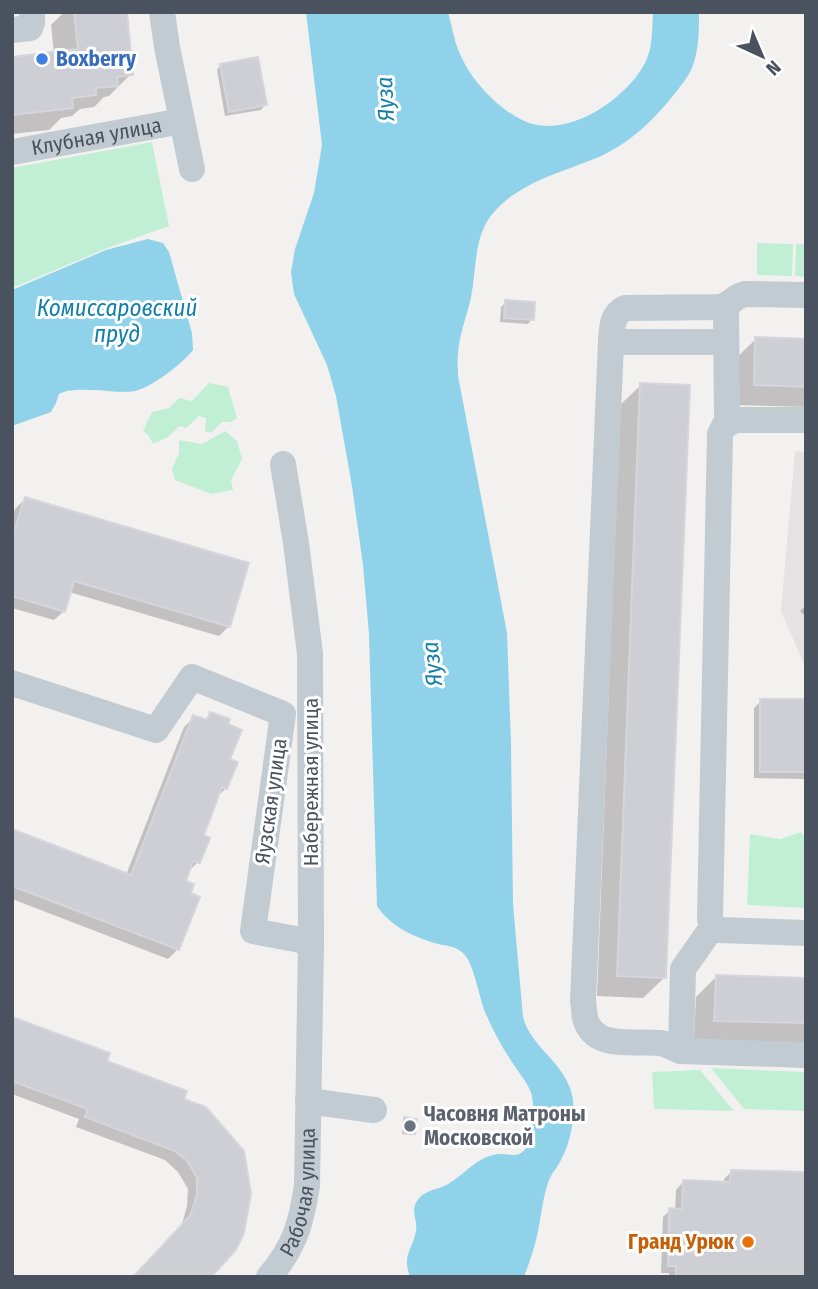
<svg xmlns="http://www.w3.org/2000/svg" width="818" height="1289" font-family="'Fira Sans Condensed',sans-serif">
	<rect width="100%" height="100%" fill="#f3f1f0"/>
	<path fill="#e4e2e2" d="M795 451 806 452V669L781 611Z"/>
	<g fill="#c1efd5">
		<path d="M152 142 169 226 105 249 12 288V168Z"/>
		<path d="M757 243 793 244 792 276 757 275Z"/>
		<path d="M796 244H806V277L795 276Z"/>
		<path d="M209 383 228 387 237 418 231 422H222L212 432H205L206 418 199 416 186 428 179 426 168 437 153 444 149 436 143 431 152 412 169 408 179 398 192 401Z"/>
		<path d="M225 431 237 441 242 459 231 480 233 490 211 494 175 480 172 469 179 453V440L202 444Z"/>
		<path d="M801 832 806 839V908L747 905 750 834 780 839Z"/>
		<path d="M711 1068 806 1072V1111L744 1109Z"/>
		<path d="M700 1070 734 1111 654 1109 652 1072Z"/>
	</g>
	<g fill="#8fd2ea">
		<path d="M306 12H448C452 26 454 41 460 54 471 80 496 107 522 120 564 141 623 102 644 65 653 49 652 30 653 12H699C699 30 699 49 693 65 690 75 682 84 676 92 655 119 630 143 599 157 563 172 522 181 495 211 473 234 477 268 471 297 467 316 459 335 458 354 457 361 458 369 458 376L507 633 511 745 513 904 523 1017C530 1045 560 1060 570 1088 578 1108 571 1142 561 1160 557 1168 550 1175 548 1183 542 1201 541 1218 537 1236 534 1250 529 1263 524 1277H410C402 1253 412 1252 416 1231 418 1220 410 1212 417 1201 423 1191 435 1190 444 1186 462 1178 474 1159 493 1155 508 1151 521 1163 529 1142 534 1132 535 1100 530 1090 525 1079 516 1069 510 1059 500 1044 492 1028 485 1012 479 997 474 963 463 953 455 946 448 946 438 944 414 937 391 927 377 906L369 634 363 565 352 486 336 396 327 365 294 294 291 272 295 249 314 193 322 145Z"/>
		<path d="M148 239 163 243 169 252 192 333 193 350C182 364 152 387 135 391 123 393 109 391 97 390 84 390 70 388 59 394L56 403 51 412 12 426V290L106 250Z"/>
	</g>
	<g fill="#0003">
		<path d="M64 12H125L131 74 109 96 104 97 94 107 80 109 72 116 61 118 49 130 12 134V58L54 54 51 25Z"/>
		<path d="M221 65 265 105 261 110 225 116 217 70Z"/>
		<path d="M506 302 532 319 528 324 500 322 501 307Z"/>
		<path d="M756 339 806 340V407L734 405 735 359Z"/>
		<path d="M641 385 664 978 643 998 597 996 620 405Z"/>
		<path d="M25 499 229 626 219 636 69 592 64 611 54 620 12 608V519L15 509Z"/>
		<path d="M806 606V617L800 611Z"/>
		<path d="M761 701H806V777L804 779 754 778V708Z"/>
		<path d="M211 714 228 760 226 788 217 797 201 836 198 862 188 872 184 882 178 949 168 959 12 899V831L126 875 184 727 194 717 204 721Z"/>
		<path d="M716 977 806 979V1044L694 1041 696 997Z"/>
		<path d="M12 1018 182 1100 242 1152 181 1228 187 1206 188 1189 178 1172 165 1160 76 1127 79 1119 12 1094Z"/>
		<path d="M405 1119 413 1133 411 1135 402 1134 403 1121Z"/>
		<path d="M731 1172 806 1277H669V1273H661L663 1217 670 1210H675L676 1190 683 1182 724 1183V1179Z"/>
	</g>
	<g fill="#cdcfd5" stroke="#d5d6dc" stroke-width="2">
		<path d="M74 12H127L133 75 117 77 118 86 96 88V95L72 98 73 108 12 115V57L78 49Z"/>
		<path d="M258 57 267 105 229 112 220 64Z"/>
		<path d="M505 300 535 302 534 320 504 318Z"/>
		<path d="M755 337 806 339V387L754 385Z"/>
		<path d="M640 383 690 385 666 978 617 976Z"/>
		<path d="M25 497 249 563 230 627 74 581 65 612 12 596V538Z"/>
		<rect x="760" y="699" width="46" height="73"/>
		<path d="M210 712 230 719 228 724 242 730 230 759 238 762 227 789 222 787 204 835 210 838 200 863 193 861 186 881 194 884 191 893 200 897 179 950 12 886V829L131 875 193 715 207 720Z"/>
		<path d="M716 975 806 978V1023L714 1021Z"/>
		<path d="M12 1017 110 1053 107 1061 187 1091 184 1099 206 1107 244 1151 251 1194 244 1233 236 1250 211 1277H133L190 1216 197 1195V1178L188 1162 175 1151 85 1117 88 1109 12 1081Z"/>
		<path d="M404 1117 417 1119 415 1134 403 1132Z"/>
		<path d="M731 1170 806 1172V1277H676V1266H668L669 1208 682 1209 683 1180 730 1182Z"/>
	</g>
	<g fill="none" stroke-linecap="round" stroke-linejoin="round">
		<g stroke="#c2cad2" stroke-width="26">
			<path d="M162 12 167 47 192 169"/>
			<path d="M12 30 30 28 32 23V12"/>
			<path id="s1" d="M12 152 182 121"/>
			<path d="M806 295 745 294C735 296 731 304 721 307L625 308C611 315 612 329 611 342L583 1001C584 1006 584 1013 585 1018 594 1051 635 1040 660 1043 668 1044 674 1049 681 1051L806 1055"/>
			<path d="M726 305 727 424"/>
			<path d="M611 342H726"/>
			<path d="M806 420H735L724 426 720 434 710 919 713 926 720 930 806 933"/>
			<path d="M12 683 156 730 192 677 283 714 253 931 311 942"/>
			<path d="M681 1051 683 969 713 926"/>
			<path d="M308 1101 374 1110"/>
			<path id="s2" d="M269 1277C295 1246 301 1224 307 1186L311 942 310 654 296 543 283 464"/>
		</g>
	</g>
	<circle fill="#3f7fe0" stroke="#fff" stroke-width="2.5" cx="42" cy="59" r="7"/>
	<circle fill="#6b7280" stroke="#fff" stroke-width="2.5" cx="410" cy="1126" r="7"/>
	<circle fill="#e8710a" stroke="#fff" stroke-width="2.5" cx="748" cy="1242" r="7"/>
	<g text-anchor="middle" dominant-baseline="central" stroke-width="6" stroke-linejoin="round" paint-order="stroke">
		<g font-size="21" font-weight="bold" fill="#366cbe" stroke="#fff" text-anchor="start">
			<text x="56" y="59">Boxberry</text>
		</g>
		<g font-size="21" fill="#49525e" stroke="#fff">
			<text stroke="none"><textPath href="#s1" startOffset="86">Клубная улица</textPath></text>
			<text transform="translate(311 782) rotate(-90)">Набережная улица</text>
			<text transform="translate(271 801) rotate(-82)">Яузская улица</text>
			<text stroke="none"><textPath href="#s2" startOffset="93">Рабочая улица</textPath></text>
		</g>
		<g font-size="21" font-weight="bold" fill="#5b616d" stroke="#fff" text-anchor="start">
			<text x="424" y="1114">Часовня Матроны<tspan x="424" dy="24">Московской</tspan></text>
		</g>
		<g font-size="21" font-weight="bold" fill="#c56008" stroke="#fff" text-anchor="end">
			<text x="734" y="1242">Гранд Урюк</text>
		</g>
		<g font-size="23" font-style="italic" fill="#107fa9" stroke="#fff">
			<text transform="translate(385 99) rotate(-93)">Яуза</text>
			<text x="117" y="308">Комиссаровский<tspan x="117" dy="26">пруд</tspan></text>
			<text transform="translate(432 664) rotate(-96)">Яуза</text>
		</g>
	</g>
	<rect width="818" height="1289" fill="none" stroke="#49525e" stroke-width="28"/>
	<g transform="translate(762 56) rotate(136)" stroke="#ffffff" stroke-width="5" paint-order="stroke">
	<path d="M0-5L12 26L0 18L-12 26Z" fill="#49525e"/>
	<text y="-10" font-size="19" font-weight="bold" text-anchor="middle" fill="#49525e">N</text>
	</g>
</svg>
